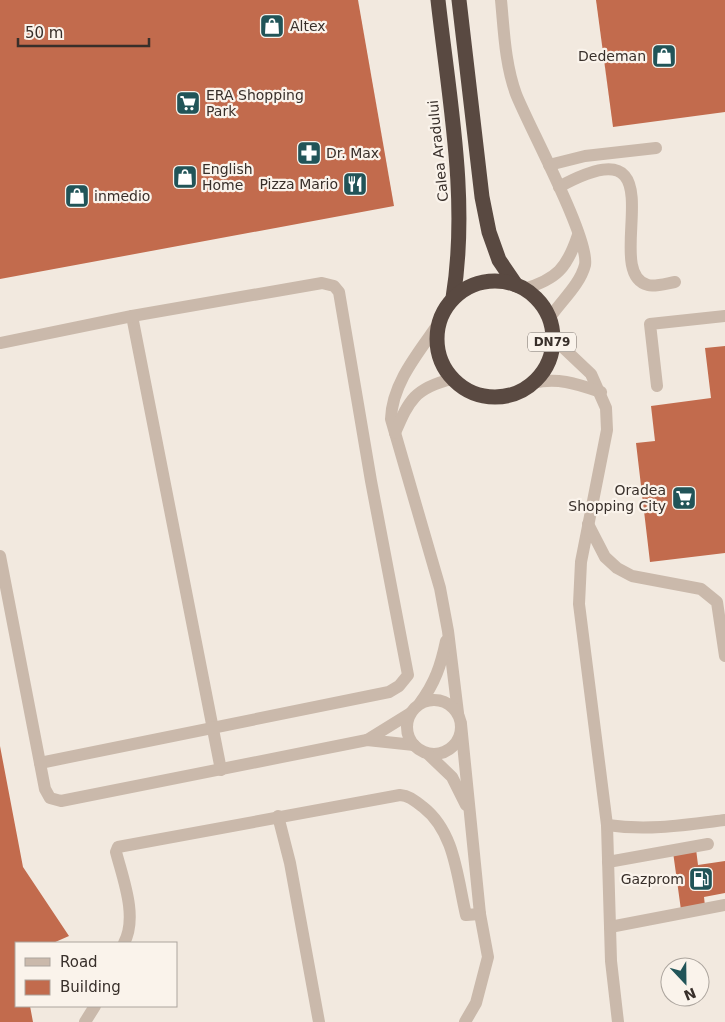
<svg xmlns="http://www.w3.org/2000/svg" width="725" height="1022" font-family="'DejaVu Sans',sans-serif">
	<rect width="100%" height="100%" fill="#f2e9df"/>
	<g fill="#c26b4d">
		<path d="M0 0H358L394 206 0 279Z"/>
		<path d="M596 0H725V112L613 127Z"/>
		<path d="M725 346V553L650 562 636 443 655 441 651 406 711 398 705 348Z"/>
		<path d="M0 746 23 867 69 936 53 943H16V1006H30L33 1022H0Z"/>
		<path d="M696 849 698 865 725 861V893L704 897 705 906 681 910 673 852Z"/>
	</g>
	<g fill="none" stroke-linecap="round" stroke-linejoin="round">
		<g stroke="#cab9ab" stroke-width="12">
			<path d="M501 0C504 31 505 64 516 94 528 125 590 239 585 265 580 285 560 302 549 319"/>
			<path d="M549 165 585 156 656 148"/>
			<path d="M559 187C685 118 598 273 648 285 655 287 668 283 675 282"/>
			<path d="M524 289C557 279 567 268 578 235"/>
			<path d="M132 316 221 770"/>
			<path d="M439 323C419 352 392 383 391 419L440 588 448 631 458 713"/>
			<path d="M553 338 591 374 606 408 607 430 581 562 579 604 607 825 611 961 618 1022"/>
			<path d="M0 343 132 316 322 283 334 286 339 292 371 481 408 675 399 686 389 692 40 763"/>
			<path d="M533 383C558 377 577 384 601 392"/>
			<path d="M657 386 650 324 725 316"/>
			<path d="M395 433C409 400 415 388 452 379"/>
			<path d="M588 524 605 557 617 568 632 576 701 589 717 602 725 656"/>
			<path d="M0 556 45 789 50 798 61 801 367 740 414 745"/>
			<circle cx="434" cy="727" r="27"/>
			<path d="M420 703C435 683 441 665 446 641"/>
			<path d="M461 724 480 914 488 957 476 1003 465 1022"/>
			<path d="M367 740 409 714"/>
			<path d="M428 754 452 777 466 805"/>
			<path d="M278 816 290 863 319 1022"/>
			<path d="M607 825C648 831 685 825 725 820"/>
			<path d="M608 862 708 844"/>
			<path d="M610 927 725 905"/>
			<path d="M124 943C138 917 123 879 116 852L118 847 400 795C410 796 415 801 423 807 455 832 457 877 466 915L480 914"/>
			<path d="M85 1022 95 1006"/>
		</g>
		<g stroke="#594941" stroke-width="15">
			<path d="M438 0C449 99 469 200 453 298"/>
			<path d="M459 0 482 197 489 232 499 260 516 285"/>
			<circle cx="495" cy="339" r="58"/>
		</g>
	</g>
	<defs>
		<symbol id="shop-square" viewBox="-11 -11 22 22"><rect x="-9" y="-9" width="18" height="18" rx="4" fill="#215458" stroke="#faf3eb"/><path d="M-5-2.5h2.3a2.7 3.5 0 0 1 5.4 0H5L5.5 6h-11ZM-1.5-2.5h3a1.5 2.3 0 0 0-3 0Z" fill="#fff"/></symbol>
		<symbol id="supermarket-square" viewBox="-11 -11 22 22"><rect x="-9" y="-9" width="18" height="18" rx="4" fill="#215458" stroke="#faf3eb"/><path d="M-6-5.5h2.5l.6 2H6L4.5 2H-2.5L-4.4-4H-6ZM-1.5 3.2a1.3 1.3 0 1 0 .1 0ZM3 3.2a1.3 1.3 0 1 0 .1 0Z" fill="#fff"/></symbol>
		<symbol id="pharmacy-square" viewBox="-11 -11 22 22"><rect x="-9" y="-9" width="18" height="18" rx="4" fill="#215458" stroke="#faf3eb"/><path d="M-2-6h4v4h4v4h-4v4h-4v-4h-4v-4h4Z" fill="#fff"/></symbol>
		<symbol id="restaurant-square" viewBox="-11 -11 22 22"><rect x="-9" y="-9" width="18" height="18" rx="4" fill="#215458" stroke="#faf3eb"/><path d="M-5-6h1v4h1v-4h1v4h1v-4h1v5L-1.5 .5V6h-2V.5L-5-1ZM5-6V6H3V1.5H1.5Q1.5-4 5-6Z" fill="#fff"/></symbol>
		<symbol id="fuel-square" viewBox="-11 -11 22 22"><rect x="-9" y="-9" width="18" height="18" rx="4" fill="#215458" stroke="#faf3eb"/><path d="M-5.5-6h7V0h2V4h1.3V-2.5L3-4.5l.8-.8L6-3V5H2.5V1h-1V6h-7ZM-4.2-4.7v3.2H.2V-4.7Z" fill="#fff"/></symbol>
	</defs>
	<g fill-rule="evenodd">
		<use href="#shop-square" x="258" y="12" width="28" height="28"/>
		<use href="#shop-square" x="650" y="42" width="28" height="28"/>
		<use href="#supermarket-square" x="174" y="89" width="28" height="28"/>
		<use href="#pharmacy-square" x="295" y="139" width="28" height="28"/>
		<use href="#shop-square" x="171" y="163" width="28" height="28"/>
		<use href="#restaurant-square" x="341" y="170" width="28" height="28"/>
		<use href="#shop-square" x="63" y="182" width="28" height="28"/>
		<use href="#supermarket-square" x="670" y="484" width="28" height="28"/>
		<use href="#fuel-square" x="687" y="865" width="28" height="28"/>
	</g>
	<g text-anchor="middle" dominant-baseline="central" stroke-width="4.5" stroke-linejoin="round" paint-order="stroke">
		<rect fill="#faf3eb" stroke="#726a64" stroke-width="1" x="528" y="332.5" width="48" height="19" rx="4"/>
		<g font-size="12" font-weight="bold" fill="#382f2a">
			<text x="552" y="342">DN79</text>
		</g>
		<g font-size="14" fill="#382f2a" stroke="#faf3eb" text-anchor="start">
			<text x="290" y="26">Altex</text>
			<text x="646" y="56" text-anchor="end">Dedeman</text>
			<text x="206" y="95">ERA Shopping<tspan x="206" dy="16">Park</tspan></text>
			<text x="326" y="153">Dr. Max</text>
			<text x="202" y="169">English<tspan x="202" dy="16">Home</tspan></text>
			<text x="338" y="184" text-anchor="end">Pizza Mario</text>
			<text x="94" y="196">inmedio</text>
			<text x="666" y="490" text-anchor="end">Oradea<tspan x="666" dy="16">Shopping City</tspan></text>
			<text x="684" y="879" text-anchor="end">Gazprom</text>
		</g>
		<g font-size="14" fill="#382f2a" stroke="#faf3eb">
			<text transform="translate(438 151) rotate(-96)">Calea Aradului</text>
		</g>
	</g>
	<rect x="15" y="942" width="162" height="65" fill="#faf3eb" stroke="#aca59e"/>
	<rect x="25" y="958" width="25" height="8" fill="#cab9ab" stroke="#aca59e"/>
	<text x="60" y="967" font-size="15" fill="#382f2a">Road</text>
	<rect x="25" y="980" width="25" height="15" fill="#c26b4d" stroke="#aca59e"/>
	<text x="60" y="992" font-size="15" fill="#382f2a">Building</text>
	<g transform="translate(685 982) rotate(158)"><circle r="24" fill="#faf3eb" stroke="#aca59e"/>
	<path d="M0-4L9 19L0 12L-9 19Z" fill="#215458"/>
	<text y="-8" font-size="14" font-weight="bold" text-anchor="middle" fill="#382f2a">N</text>
	</g>
	<path d="M18 38v8h131v-8" fill="none" stroke="#382f2a" stroke-width="2.5"/>
	<text x="25" y="38" font-size="15" fill="#382f2a" stroke="#faf3eb" stroke-width="4" paint-order="stroke">50 m</text>
</svg>
